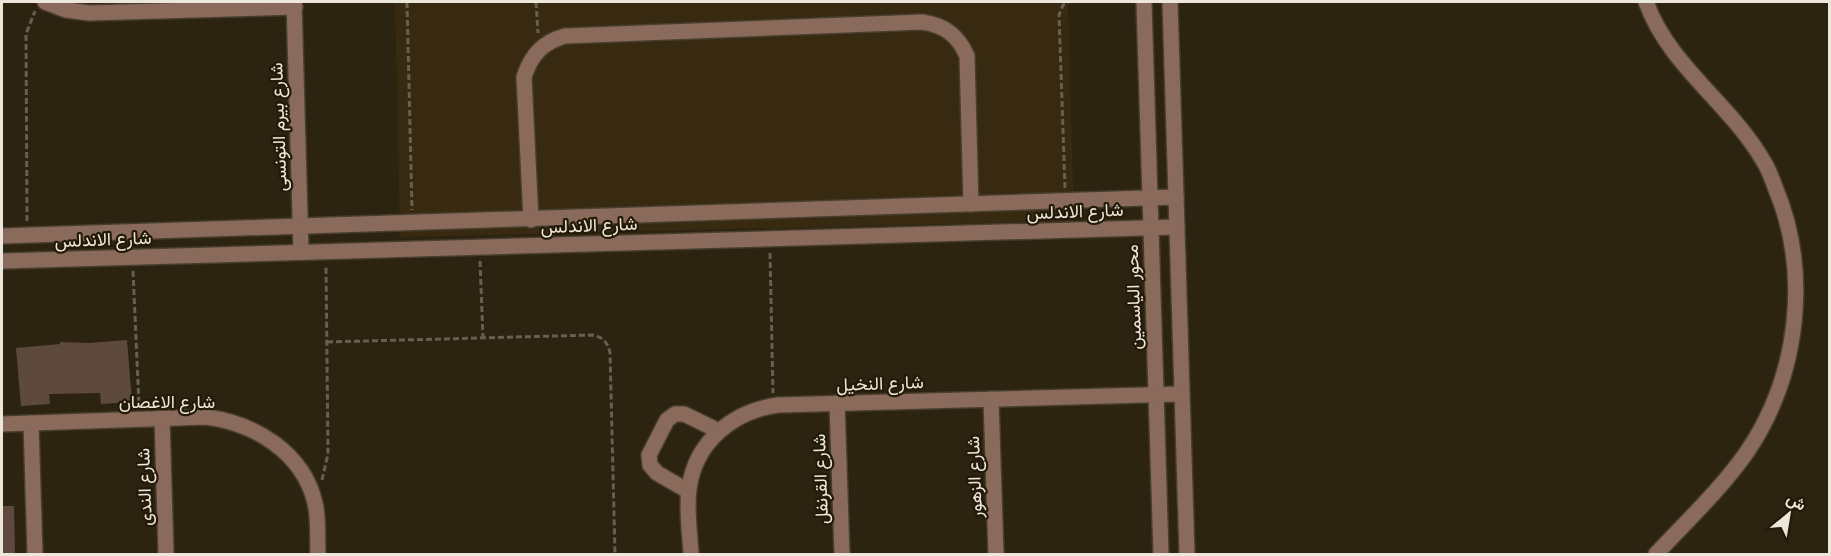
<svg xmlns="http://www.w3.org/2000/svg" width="1831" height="556" font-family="'IBM Plex Sans',Vazirmatn,sans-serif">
	<rect width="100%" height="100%" fill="#2d2311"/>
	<path fill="#382a11" d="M395 2H1068L1074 221 400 237Z"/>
	<g fill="#5e493e">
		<path d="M127 340 132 402 101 404 100 393 49 394 50 404 21 406 16 348 60 344V342L89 343Z"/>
		<path d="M2 506H14L15 555H2Z"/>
	</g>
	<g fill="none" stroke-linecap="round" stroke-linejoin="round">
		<defs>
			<g id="minor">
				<path d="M45 2 66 10 89 13 295 7"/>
				<path d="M294 2 301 252"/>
				<path d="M1144 2 1161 554"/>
				<path d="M1170 2 1187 554"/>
				<path d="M1646 2C1669 66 1731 104 1764 162 1769 170 1772 179 1775 187 1811 272 1799 375 1747 452 1721 489 1687 521 1656 554"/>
				<path d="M531 220 524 77C531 55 543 42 565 36L922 22C944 25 958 35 967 56L971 204"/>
				<path d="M2 236 1176 197"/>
				<path d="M2 261 1177 227"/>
				<path d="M991 399 996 554"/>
				<path d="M837 403 842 554"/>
				<path d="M162 418 166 554"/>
				<path d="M31 423 35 554"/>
				<path d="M2 424 206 417C254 423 303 452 315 503 319 519 317 538 318 554"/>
				<path d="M688 491 657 473 650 465 649 455 667 420 675 414H684L719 431"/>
				<path d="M691 554C690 533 686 510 689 489 695 442 733 411 778 405L1182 394"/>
			</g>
		</defs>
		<use href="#minor" stroke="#483e2d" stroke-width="18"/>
		<g stroke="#685f4f" stroke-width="3" stroke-dasharray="6 3" stroke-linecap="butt">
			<path d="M407 2 412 210"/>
			<path d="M536 2 538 33"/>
			<path d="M1065 188 1059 15 1063 5 1069 2"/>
			<path d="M27 221 26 34 35 11"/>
			<path d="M770 253 773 393"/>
			<path d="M480 261 483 338"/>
			<path d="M133 271 139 405"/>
			<path d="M327 342 593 335C603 337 608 343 610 353L615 554"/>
			<path d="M322 480 328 454 326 266"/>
		</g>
		<use href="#minor" stroke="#896a5b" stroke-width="15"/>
	</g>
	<g text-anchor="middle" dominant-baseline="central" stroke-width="4.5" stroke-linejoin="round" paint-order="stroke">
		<g font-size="18" fill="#ede7db" stroke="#241a08">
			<text transform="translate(278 127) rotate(-92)">شارع بيرم التونسى</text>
			<text transform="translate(1075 211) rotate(-2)">شارع الاندلس</text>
			<text transform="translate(589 225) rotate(-2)">شارع الاندلس</text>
			<text transform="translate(103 239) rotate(-2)">شارع الاندلس</text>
			<text transform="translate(1133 297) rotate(-92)">محور الياسمين</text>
			<text transform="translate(880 383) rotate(-2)">شارع النخيل</text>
			<text x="167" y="401">شارع الاغصان</text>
			<text transform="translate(974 477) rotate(-92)">شارع الزهور</text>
			<text transform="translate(820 479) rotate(-92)">شارع القرنفل</text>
			<text transform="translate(144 487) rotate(-92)">شارع الندى</text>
		</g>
	</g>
	<rect width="1831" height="556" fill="none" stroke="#ede7db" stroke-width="6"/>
	<g transform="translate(1789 514) rotate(30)" stroke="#241a08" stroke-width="4.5" paint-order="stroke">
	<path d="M0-4.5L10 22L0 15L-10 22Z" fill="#ede7db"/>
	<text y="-9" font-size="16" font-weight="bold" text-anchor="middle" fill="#ede7db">ش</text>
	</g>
</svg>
